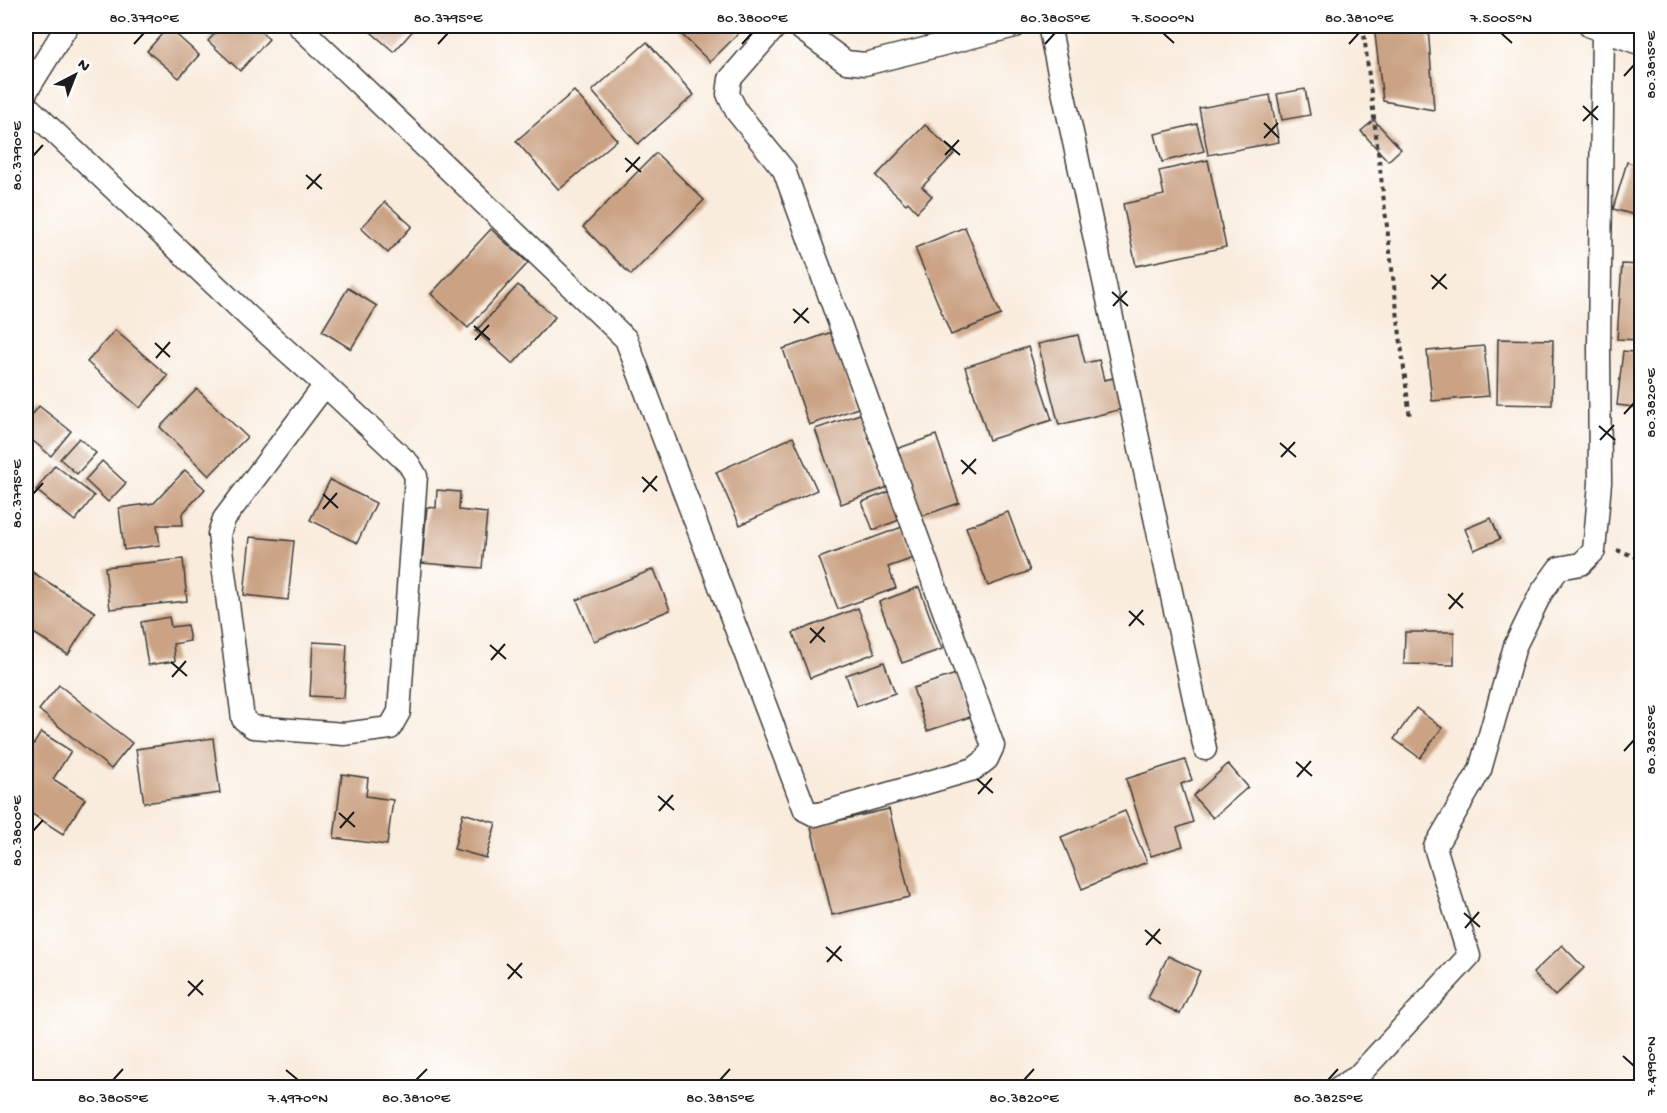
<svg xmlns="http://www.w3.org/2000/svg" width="1667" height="1113" font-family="'Gochi Hand',sans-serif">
	<rect width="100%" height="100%" fill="#fff"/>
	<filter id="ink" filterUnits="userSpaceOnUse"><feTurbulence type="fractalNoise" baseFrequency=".0167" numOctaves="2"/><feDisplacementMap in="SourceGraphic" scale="12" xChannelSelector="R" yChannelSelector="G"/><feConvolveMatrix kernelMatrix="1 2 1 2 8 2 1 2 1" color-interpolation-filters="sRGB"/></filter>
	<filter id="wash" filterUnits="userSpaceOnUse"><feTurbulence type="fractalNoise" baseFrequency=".008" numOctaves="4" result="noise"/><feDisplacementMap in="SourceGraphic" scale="24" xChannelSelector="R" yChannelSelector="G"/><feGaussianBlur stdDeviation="1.35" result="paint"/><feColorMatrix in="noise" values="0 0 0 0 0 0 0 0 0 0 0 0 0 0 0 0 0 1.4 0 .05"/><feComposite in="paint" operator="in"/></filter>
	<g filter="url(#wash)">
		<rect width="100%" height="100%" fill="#f9ecdd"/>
		<g id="blocks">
			<g fill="#cba384">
				<path d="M222 26H254L269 39 240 71 208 41Z"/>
				<path d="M364 26H417L394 52Z"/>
				<path d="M673 26H746L710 62Z"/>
				<path d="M1374 26H1428L1434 110 1383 101Z"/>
				<path d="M168 27 199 55 179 78 147 51Z"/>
				<path d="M647 42 694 95 638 144 592 91Z"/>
				<path d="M1305 89 1310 115 1282 120 1277 94Z"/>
				<path d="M574 91 617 140 559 190 516 141Z"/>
				<path d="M1270 95 1279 142 1208 155 1199 108Z"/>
				<path d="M1374 120 1401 149 1388 161 1361 131Z"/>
				<path d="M1197 124 1204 151 1162 162 1155 134Z"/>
				<path d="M925 125 955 153 922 187 932 196 917 212 908 202 906 204 876 176Z"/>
				<path d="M656 153 704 200 631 275 583 227Z"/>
				<path d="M1208 160 1226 247 1136 266 1123 204 1164 195 1159 171Z"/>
				<path d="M1627 162 1642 167V217L1613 209Z"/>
				<path d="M385 202 412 226 388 253 361 228Z"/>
				<path d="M965 227 1001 315 951 335 915 248Z"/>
				<path d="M491 229 528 263 468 328 431 294Z"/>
				<path d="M1622 264 1642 265V340L1617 339Z"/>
				<path d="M518 285 555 317 513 364 476 331Z"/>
				<path d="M348 288 377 306 351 349 322 331Z"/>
				<path d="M115 330 168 376 140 408 87 362Z"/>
				<path d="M832 332 858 408 809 425 783 349Z"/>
				<path d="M1078 335 1085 363 1099 360 1104 380 1118 377 1126 408 1059 425 1038 344Z"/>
				<path d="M1498 339 1553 340 1552 405 1497 404Z"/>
				<path d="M1484 346 1489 396 1432 401 1427 351Z"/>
				<path d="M1028 347 1052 420 989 440 965 367Z"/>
				<path d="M1623 351 1642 353V408L1617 405Z"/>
				<path d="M197 389 247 437 209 476 160 427Z"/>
				<path d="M39 406 71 431 51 456 26 435V423Z"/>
				<path d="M863 413 888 487 841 504 815 429Z"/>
				<path d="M936 435 959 503 911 520 888 452Z"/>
				<path d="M793 437 817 490 740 525 716 472Z"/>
				<path d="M79 438 96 453 77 474 60 459Z"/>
				<path d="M102 461 126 483 108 502 85 480Z"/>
				<path d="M55 465 94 496 75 521 36 490Z"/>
				<path d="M185 470 205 489 182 514 183 525H157L160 545 124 550 119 508 154 503Z"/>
				<path d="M330 480 376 503 357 543 310 520Z"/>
				<path d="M896 489 907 517 873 530 862 502Z"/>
				<path d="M437 490 460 492 459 510 487 513 482 568 422 563 427 507 436 508Z"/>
				<path d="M1008 512 1030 571 988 586 966 527Z"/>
				<path d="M1491 518 1500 539 1474 550 1465 529Z"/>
				<path d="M902 527 914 558 888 567 896 588 838 609 819 558Z"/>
				<path d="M250 537 294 541 288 600 244 595Z"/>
				<path d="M183 559 187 601 110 609 105 567Z"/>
				<path d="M26 568 95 612 68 655 26 628Z"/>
				<path d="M654 569 670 610 594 641 577 600Z"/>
				<path d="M919 587 942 649 902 663 879 602Z"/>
				<path d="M858 608 875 653 810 678 793 633Z"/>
				<path d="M169 617 171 627 187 625 190 641 173 644 175 661 148 665 141 622Z"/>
				<path d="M1405 632H1454V665L1404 664Z"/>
				<path d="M313 642 347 644 344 698 310 696Z"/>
				<path d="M884 662 895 693 857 706 846 675Z"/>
				<path d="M959 673 973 716 927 731 913 688Z"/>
				<path d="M59 685 132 743 111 769 39 710Z"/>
				<path d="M1416 708 1442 728 1420 758 1394 739Z"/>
				<path d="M41 732 71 751 53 779 85 799 63 834 26 810V757Z"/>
				<path d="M213 738 220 793 144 803 136 749Z"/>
				<path d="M1185 760 1192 780 1181 784 1193 822 1177 828 1183 846 1151 856 1126 779Z"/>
				<path d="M1228 764 1248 787 1213 818 1193 796Z"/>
				<path d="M342 774 368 778 366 796 393 800 387 845 334 838Z"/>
				<path d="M889 809 910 897 832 915 811 827Z"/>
				<path d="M1125 811 1147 862 1082 889 1061 837Z"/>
				<path d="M463 813 496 823 486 858 454 849Z"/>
				<path d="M1562 945 1584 968 1555 996 1533 973Z"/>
				<path d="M1168 956 1200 971 1180 1014 1148 998Z"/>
			</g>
		</g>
	</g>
	<g filter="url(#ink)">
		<use href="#blocks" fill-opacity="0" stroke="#3d3b39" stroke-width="1.5"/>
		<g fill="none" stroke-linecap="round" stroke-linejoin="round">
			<defs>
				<g id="minor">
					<path d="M299 26 626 339 805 810 815 815 974 769 987 759 993 746 784 170 737 112 728 94 730 79 776 26"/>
					<path d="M797 26 846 62 865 64 1015 26"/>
					<path d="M1049 26 1205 749"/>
					<path d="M1590 26 1642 44"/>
					<path d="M26 92 67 26"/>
					<path d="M26 105 250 318 325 385 409 464 416 476 399 712 390 728 344 734 253 727 243 719 219 534 224 519 325 385"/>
					<path d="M1338 1088 1357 1077 1469 956 1435 847 1480 770 1515 646 1541 593 1559 568 1581 564 1594 551 1600 483 1599 347 1603 31"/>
				</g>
			</defs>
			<use href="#minor" stroke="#3d3b39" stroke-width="25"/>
			<g stroke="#3d3b39" stroke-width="4" stroke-dasharray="4.5 4.5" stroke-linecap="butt">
				<path d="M1363 26 1410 419"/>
				<path d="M1617 550 1642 559"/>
			</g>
			<use href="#minor" stroke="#fff" stroke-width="22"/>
		</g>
	</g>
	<path fill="none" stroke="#1c1c1c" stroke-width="2" d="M1163 33 1174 43M1501 33 1512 43M134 44 144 33M438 44 448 33M742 44 752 33M1045 44 1055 33M1349 44 1359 33M1624 76 1634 65M1583 106 1598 120M1583 121 1598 106M1264 123 1279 138M1264 138 1278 123M944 141 960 155M945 155 959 140M33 156 43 145M625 158 641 172M626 172 640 157M306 175 322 189M307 189 321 174M1431 275 1447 289M1432 289 1446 274M1112 292 1128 306M1113 306 1127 291M793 309 809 323M794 323 808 308M474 326 490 340M475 340 489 325M155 343 170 357M156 358 170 342M1624 414 1634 403M1599 426 1615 440M1600 440 1614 425M1280 443 1296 457M1281 457 1295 442M961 460 976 474M962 474 976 459M642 477 657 491M643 492 657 476M33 494 43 483M323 494 338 508M323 509 337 493M1448 594 1463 608M1449 609 1463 593M1129 611 1144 625M1129 626 1143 610M810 628 825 642M810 643 824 627M490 645 506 659M491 660 505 644M171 662 187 676M172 677 186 661M1624 751 1634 740M1296 762 1312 776M1297 777 1311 761M977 779 993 793M978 794 992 778M658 796 674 810M659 811 673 795M339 813 355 827M340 828 354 812M33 831 43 820M1464 913 1480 927M1465 928 1479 912M1145 930 1161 944M1146 945 1160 929M826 947 842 961M827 962 841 946M507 964 522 978M508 979 522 963M188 981 203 995M188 996 203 980M1623 1056 1634 1066M286 1070 298 1080M113 1080 123 1069M416 1080 427 1069M720 1080 730 1069M1024 1080 1034 1069M1328 1080 1338 1069"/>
	<rect width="1667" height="1113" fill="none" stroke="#fff" stroke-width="66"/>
	<g transform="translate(75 75) rotate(42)" stroke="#ffffff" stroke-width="4.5" paint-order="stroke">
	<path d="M0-4.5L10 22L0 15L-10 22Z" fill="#1c1c1c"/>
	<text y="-9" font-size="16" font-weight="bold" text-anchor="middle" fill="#1c1c1c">N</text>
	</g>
	<rect x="33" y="33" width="1601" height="1047" fill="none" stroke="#1c1c1c" stroke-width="2"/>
	<g font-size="15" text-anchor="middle" fill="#1c1c1c">
		<text x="144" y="22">80.3790°E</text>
		<text x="448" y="22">80.3795°E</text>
		<text x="752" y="22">80.3800°E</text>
		<text x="1055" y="22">80.3805°E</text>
		<text x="1163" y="22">7.5000°N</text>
		<text x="1359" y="22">80.3810°E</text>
		<text x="1501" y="22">7.5005°N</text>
		<text transform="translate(1650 65) rotate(-90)" y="5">80.3815°E</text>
		<text transform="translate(16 156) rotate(-90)" y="5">80.3790°E</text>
		<text transform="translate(1650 403) rotate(-90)" y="5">80.3820°E</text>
		<text transform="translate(16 494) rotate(-90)" y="5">80.3795°E</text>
		<text transform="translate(1650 740) rotate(-90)" y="5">80.3825°E</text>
		<text transform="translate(16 831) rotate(-90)" y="5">80.3800°E</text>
		<text transform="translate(1650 1066) rotate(-90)" y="5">7.4990°N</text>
		<text x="113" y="1102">80.3805°E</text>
		<text x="298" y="1102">7.4970°N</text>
		<text x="416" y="1102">80.3810°E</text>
		<text x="720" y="1102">80.3815°E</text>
		<text x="1024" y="1102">80.3820°E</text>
		<text x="1328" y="1102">80.3825°E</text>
	</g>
</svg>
